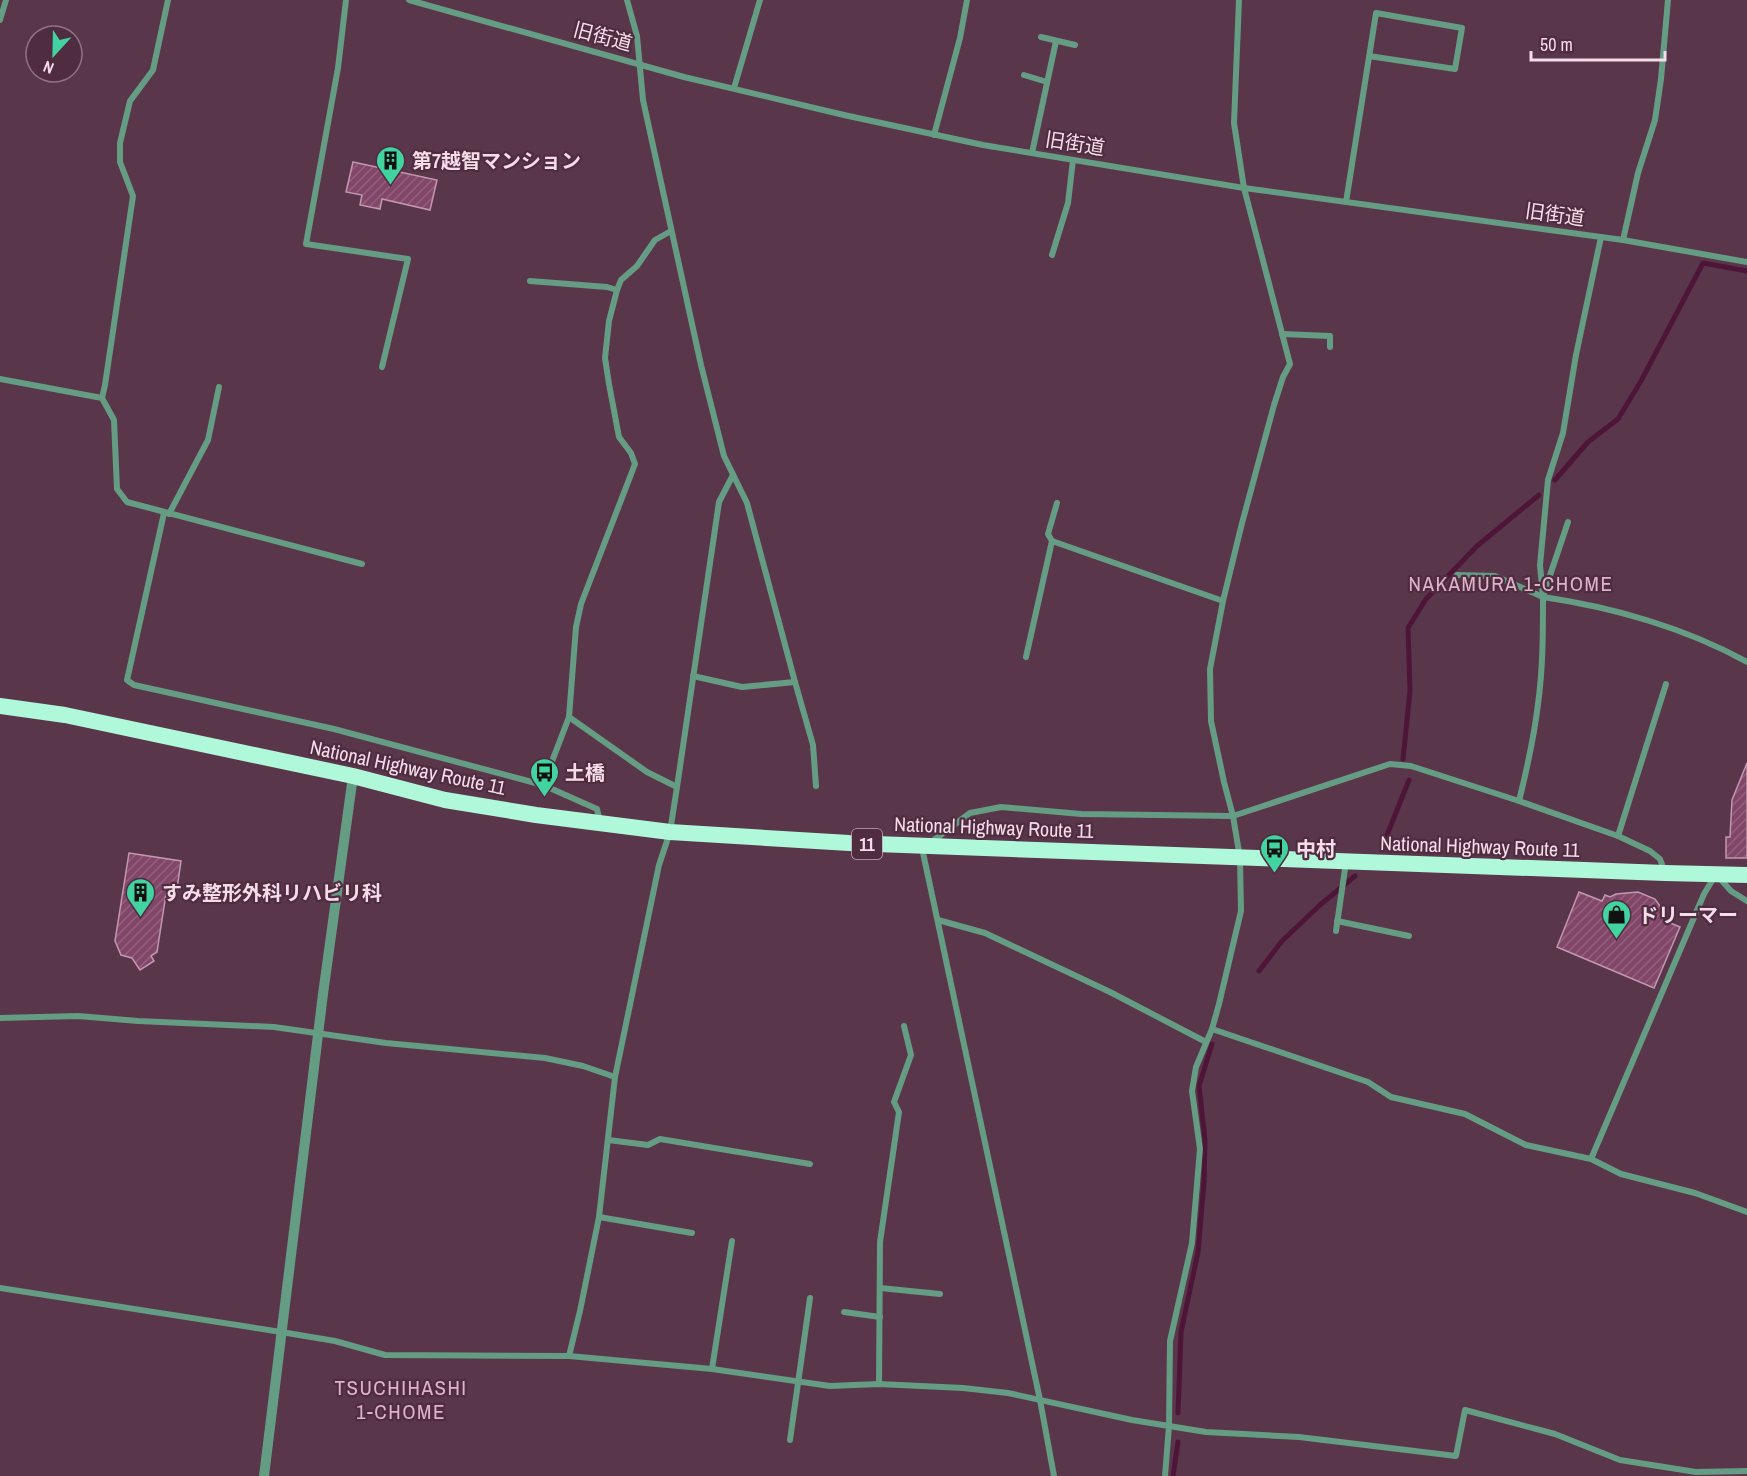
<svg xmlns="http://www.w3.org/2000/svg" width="1747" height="1476" font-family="'Archivo Narrow','Noto Sans JP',sans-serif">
	<defs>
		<pattern id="building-hatch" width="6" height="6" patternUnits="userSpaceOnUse" patternTransform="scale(1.5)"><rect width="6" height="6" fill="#814668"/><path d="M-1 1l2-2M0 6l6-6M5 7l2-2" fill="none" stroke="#93607e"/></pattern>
	</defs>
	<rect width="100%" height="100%" fill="#5a364a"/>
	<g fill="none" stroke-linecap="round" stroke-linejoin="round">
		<g stroke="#4d1638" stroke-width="5">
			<path d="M1555 480 1588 442 1618 419 1641 381 1703 263 1747 271"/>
			<path d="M1403 759 1410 691 1408 628 1426 599 1477 546 1539 495"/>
			<path d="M1383 845 1409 780"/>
			<path d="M1259 971 1282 941 1320 905 1355 876"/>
			<path d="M1178 1413 1181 1332 1198 1252 1204 1182 1205 1140 1199 1086 1212 1044"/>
			<path d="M1173 1476 1178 1442"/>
		</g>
	</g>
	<g fill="url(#building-hatch)" stroke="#c398af" stroke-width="1.5">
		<path d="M353 162 437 180 430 210 382 199 380 209 360 205 362 195 346 192Z"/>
		<path d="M1747 763V858H1726V837H1730L1732 800Z"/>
		<path d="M129 853 181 861 176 896 166 894 157 952 151 956 154 961 140 970 132 958 121 955 115 941Z"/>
		<path d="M1579 892 1602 901 1605 895 1610 897 1616 894 1638 892 1655 899 1660 906 1665 921 1680 927 1654 988 1557 947Z"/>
	</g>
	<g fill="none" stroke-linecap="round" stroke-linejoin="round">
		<g stroke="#659c84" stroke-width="6">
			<path d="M346 0 338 68 306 244 408 259 382 367"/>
			<path d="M409 0 684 77 844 115 983 145 1244 188 1623 240 1747 262"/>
			<path d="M627 0 637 36 643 100 701 365 724 456 747 503 795 682"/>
			<path d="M0 20 6 0"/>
			<path d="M1041 37 1075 45"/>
			<path d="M1024 75 1047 82"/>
			<path d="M734 88 760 0"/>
			<path d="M934 135 960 38 967 0"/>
			<path d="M1032 153 1056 41"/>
			<path d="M1346 202 1376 13 1462 28 1455 69 1369 56"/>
			<path d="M1601 237 1576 355 1563 433 1548 480 1540 565 1543 597C1612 607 1686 628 1747 662"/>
			<path d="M1623 240 1638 173 1655 120 1661 79 1668 0"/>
			<path d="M1052 255 1068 203 1073 160"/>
			<path d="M530 281 607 287 617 290"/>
			<path d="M1282 334 1330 336V347"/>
			<path d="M0 379 102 398 114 420 117 489 127 502 362 564"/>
			<path d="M102 398 105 385 133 196 120 162V143L130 101 153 70 168 0"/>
			<path d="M1057 503 1048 534 1052 541 1223 601"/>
			<path d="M164 513 127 680 134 685 334 729 543 785 569 717 647 772 677 787"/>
			<path d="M169 514 208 440 219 387"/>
			<path d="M1457 575 1495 576 1543 597C1543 632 1543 668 1538 704 1534 737 1527 769 1519 801"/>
			<path d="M1544 593 1568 522"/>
			<path d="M1026 657 1052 541"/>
			<path d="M693 676 742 687 795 682 813 745 816 786"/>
			<path d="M569 717 576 627 581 604 635 464 631 453 619 437 609 384 605 358 609 321 617 290 621 280 637 266 655 240 671 231"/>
			<path d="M543 785 597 809 600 823"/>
			<path d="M1618 836 1666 684"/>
			<path d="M930 843 970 813 1001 807 1081 814 1233 816 1390 764 1411 766 1519 801 1618 836 1650 851 1660 859 1664 870"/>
			<path d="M922 848 1040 1400 1054 1476"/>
			<path d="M938 920 985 933 1110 992 1206 1042"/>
			<path d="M1337 921 1409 936"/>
			<path d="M1336 931 1346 862"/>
			<path d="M0 1018 78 1016 138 1021 274 1027 386 1043 545 1058 583 1066 615 1077"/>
			<path d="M1212 1029 1368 1082 1391 1097 1465 1114 1526 1145 1591 1159 1621 1174 1695 1193 1747 1212"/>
			<path d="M608 1140 648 1145 660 1139 810 1164"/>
			<path d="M1591 1159 1704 894 1716 874 1731 891 1747 901"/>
			<path d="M599 1217 692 1233"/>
			<path d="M0 1288 281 1332 335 1341 385 1355 569 1356 712 1369 830 1386 879 1384 963 1388 1008 1393 1132 1420 1206 1432 1299 1437 1456 1456 1465 1410 1555 1434 1620 1460 1696 1472 1747 1471"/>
			<path d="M880 1288 940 1294"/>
			<path d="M844 1312 880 1317"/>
			<path d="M569 1356 580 1311 599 1217 615 1077 659 865 670 832 677 787 719 502 733 475"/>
			<path d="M712 1369 732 1241"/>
			<path d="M879 1384 880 1242 899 1112 894 1102 911 1055 904 1026"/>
			<path d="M790 1440 810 1298"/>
			<path d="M1165 1476 1169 1426 1170 1341 1192 1243 1200 1149 1192 1091 1196 1067 1212 1029 1219 1004 1241 911 1240 858 1233 816 1224 782 1211 721 1210 669 1223 601 1241 527 1274 405 1283 377 1290 364 1244 188 1234 123 1239 0"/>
		</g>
		<path stroke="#659c84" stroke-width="10" d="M264 1476 323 994 353 776"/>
		<path stroke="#b0f8da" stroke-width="16" d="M0 706 65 715 353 776 445 800 536 815 670 832 849 843 1665 873 1747 875"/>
	</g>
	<defs>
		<symbol id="building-pin" viewBox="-11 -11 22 30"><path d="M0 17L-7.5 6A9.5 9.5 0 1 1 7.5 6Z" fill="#41d4a1" stroke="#4f2c40"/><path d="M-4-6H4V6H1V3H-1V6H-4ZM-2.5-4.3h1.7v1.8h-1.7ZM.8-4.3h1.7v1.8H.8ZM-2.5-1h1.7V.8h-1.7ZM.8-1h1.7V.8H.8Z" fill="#111"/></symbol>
		<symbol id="bus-pin" viewBox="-11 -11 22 30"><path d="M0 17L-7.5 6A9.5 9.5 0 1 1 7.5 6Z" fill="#41d4a1" stroke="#4f2c40"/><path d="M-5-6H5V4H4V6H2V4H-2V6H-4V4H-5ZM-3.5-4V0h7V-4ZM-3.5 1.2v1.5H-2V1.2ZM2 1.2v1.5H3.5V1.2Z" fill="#111"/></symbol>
		<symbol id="shop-pin" viewBox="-11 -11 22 30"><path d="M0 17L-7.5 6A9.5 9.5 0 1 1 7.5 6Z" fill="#41d4a1" stroke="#4f2c40"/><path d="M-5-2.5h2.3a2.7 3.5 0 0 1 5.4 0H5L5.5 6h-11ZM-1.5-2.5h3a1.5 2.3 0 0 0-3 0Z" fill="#111"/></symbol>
	</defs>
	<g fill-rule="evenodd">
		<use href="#building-pin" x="374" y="144" width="33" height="45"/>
		<use href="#bus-pin" x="528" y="756" width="33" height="45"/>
		<use href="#bus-pin" x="1258" y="832" width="33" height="45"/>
		<use href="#building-pin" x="124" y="876" width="33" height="45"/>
		<use href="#shop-pin" x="1600" y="898" width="33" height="45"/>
	</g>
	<g text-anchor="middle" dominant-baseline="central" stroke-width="4.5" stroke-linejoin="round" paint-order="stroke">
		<rect fill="#4f2c40" stroke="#c2a8b6" stroke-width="1.5" x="852" y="829" width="30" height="30" rx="4.5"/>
		<g font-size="18" font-weight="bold" fill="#f4dde9">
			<text x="867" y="844">11</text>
		</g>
		<g font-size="20" fill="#f4dde9" stroke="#4f2c40">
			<text transform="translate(603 36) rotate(15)">旧街道</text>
			<text transform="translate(1075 143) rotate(9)">旧街道</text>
			<text transform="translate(1555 214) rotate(8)">旧街道</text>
			<text transform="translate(408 767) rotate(12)">National Highway Route 11</text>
			<text transform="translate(994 827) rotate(2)">National Highway Route 11</text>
			<text transform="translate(1480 846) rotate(2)">National Highway Route 11</text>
		</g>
		<g font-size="20" font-weight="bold" fill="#f4dde9" stroke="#4f2c40" text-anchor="start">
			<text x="412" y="160">第7越智マンション</text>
			<text x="565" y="772">土橋</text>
			<text x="1296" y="848">中村</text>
			<text x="162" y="892">すみ整形外科リハビリ科</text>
			<text x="1638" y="914">ドリーマー</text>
		</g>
		<g font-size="21" letter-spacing="1.5" fill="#deb2c9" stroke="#4f2c40">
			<text x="1511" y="583">NAKAMURA 1-CHOME</text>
			<text x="401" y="1387">TSUCHIHASHI<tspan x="401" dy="24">1-CHOME</tspan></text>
		</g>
	</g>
	<g transform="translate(54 54) rotate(202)"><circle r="28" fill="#4f2c40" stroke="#917384" stroke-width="1.5"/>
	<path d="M0-4.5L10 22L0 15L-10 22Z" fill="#41d4a1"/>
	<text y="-9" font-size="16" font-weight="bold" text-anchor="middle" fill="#f4dde9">N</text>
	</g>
	<path d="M1531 51v9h134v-9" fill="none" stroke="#f4dde9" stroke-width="3"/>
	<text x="1540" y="51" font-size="18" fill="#f4dde9" stroke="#4f2c40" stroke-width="4.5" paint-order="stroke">50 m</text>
</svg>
